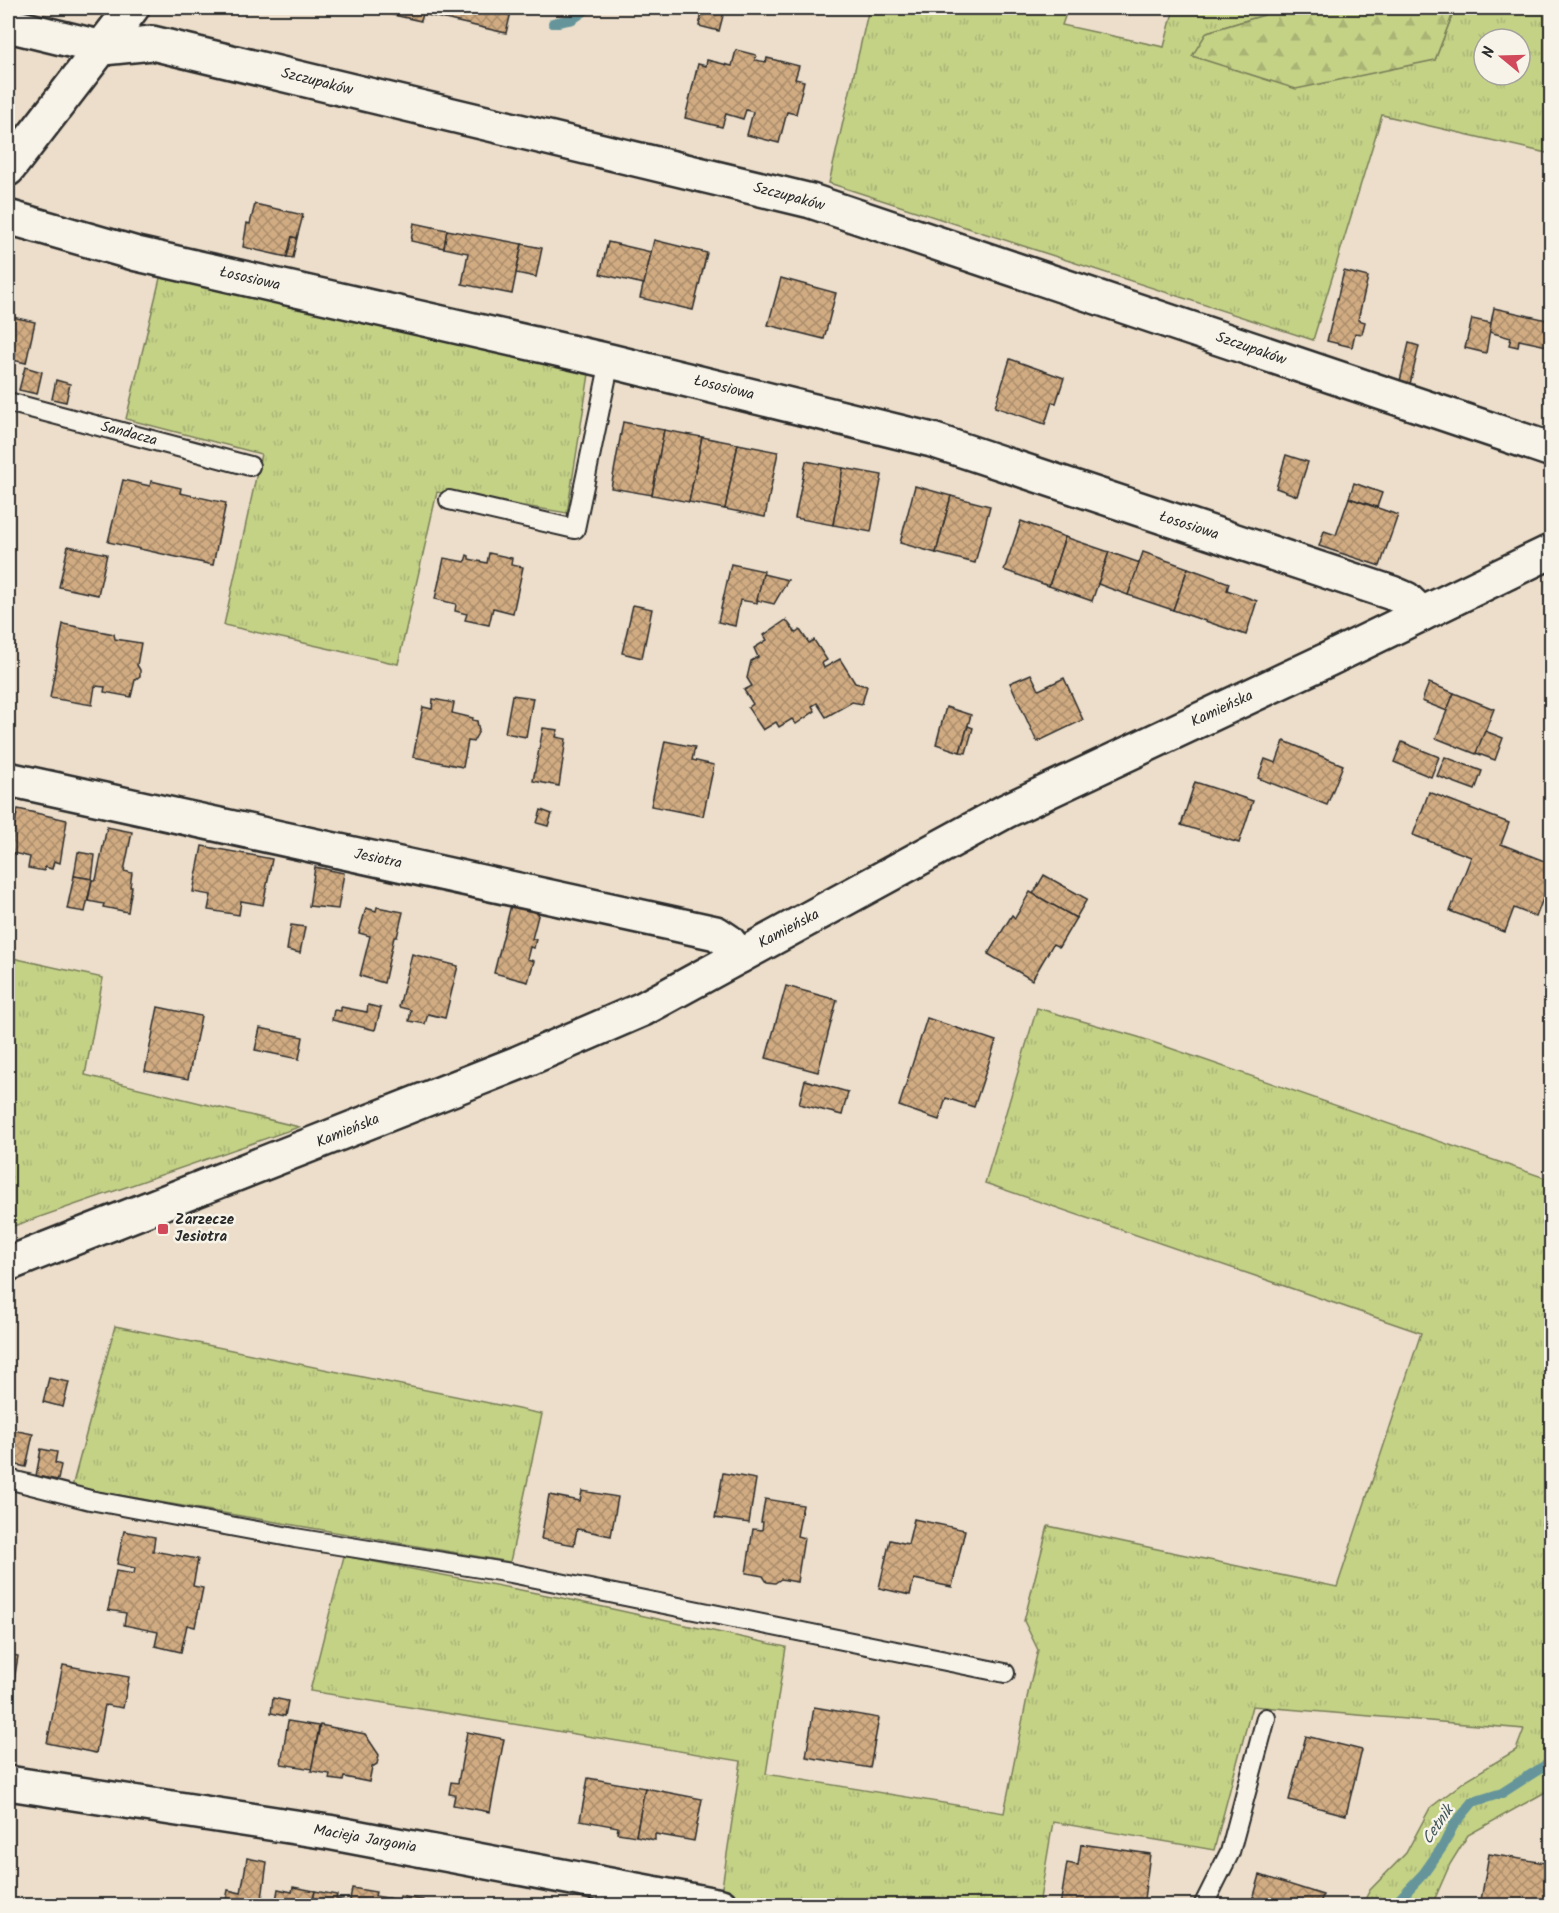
<svg xmlns="http://www.w3.org/2000/svg" width="1559" height="1913" font-family="Kalam,sans-serif">
	<defs>
		<pattern id="grass-tufts" width="24" height="20" patternUnits="userSpaceOnUse" patternTransform="scale(1.5)"><rect width="24" height="20" fill="#c4d286"/><path d="M3 7l-1-3M5 7V3M7 7l1-3M15 17l-1-3M17 17v-4M19 17l1-3" fill="none" stroke="#a9b474"/></pattern>
		<pattern id="forest-firs" width="22" height="20" patternUnits="userSpaceOnUse" patternTransform="scale(1.5)"><rect width="22" height="20" fill="#c4d286"/><path d="M5 1l3.5 6h-7zM16 11l3.5 6h-7z" fill="#a9b474"/></pattern>
		<pattern id="building-cross-hatch" width="8" height="8" patternUnits="userSpaceOnUse" patternTransform="scale(1.5)"><rect width="8" height="8" fill="#d1ac83"/><path d="M0 0l8 8M0 8l8-8" fill="none" stroke="#aa8c6b"/></pattern>
	</defs>
	<rect width="100%" height="100%" fill="#ecdeca"/>
	<filter id="ink" filterUnits="userSpaceOnUse"><feTurbulence type="fractalNoise" baseFrequency=".0167" numOctaves="2"/><feDisplacementMap in="SourceGraphic" scale="12" xChannelSelector="R" yChannelSelector="G"/><feConvolveMatrix kernelMatrix="1 2 1 2 8 2 1 2 1" color-interpolation-filters="sRGB"/></filter>
	<g filter="url(#ink)">
		<g fill="url(#grass-tufts)" stroke="#787e58" stroke-width="1.5" fill-rule="evenodd">
			<path d="M869 8H1068L1062 25 1164 47 1174 8H1270L1265 15 1207 32 1435 60 1455 8H1551V154L1382 115 1313 340 829 183ZM1484 39H1520V75H1484Z"/>
			<path d="M162 270 589 374 567 513 437 492 398 664 224 625 261 454 126 419Z"/>
			<path d="M8 957 103 978 85 1075 299 1127 8 1228Z"/>
			<path d="M1037 1008 1138 1037 1551 1180V1789L1468 1835 1450 1864 1432 1905H1362L1370 1890 1406 1853 1430 1808 1466 1780 1516 1750 1524 1729 1252 1706 1214 1850 1053 1822 1039 1905 794 1906 721 1894 741 1761 310 1691 344 1556 562 1598 786 1647 766 1774 1004 1813 1028 1693 1038 1650 1024 1621 1048 1526 1337 1587 1421 1333 985 1183Z"/>
			<path d="M115 1326 542 1414 510 1562 72 1487Z"/>
		</g>
		<path fill="url(#forest-firs)" stroke="#787e58" stroke-width="1.5" d="M1270 8H1455L1435 60 1296 89 1192 56 1207 32 1264 15Z"/>
		<g fill="none" stroke-linecap="round" stroke-linejoin="round">
			<g stroke="#65959b" stroke-width="10">
				<path d="M553 23 573 19 589 8"/>
				<path d="M1393 1906 1424 1873 1443 1846 1453 1826 1473 1802 1502 1793 1552 1761"/>
			</g>
		</g>
		<g fill="url(#building-cross-hatch)" stroke="#2b2b2b" stroke-width="1.5">
			<path d="M362 8H512L506 33 423 14 421 21Z"/>
			<path d="M703 8H725L719 31 699 26Z"/>
			<path d="M736 50 756 55 755 60 766 62 767 58 799 66 795 79 804 81 796 114 787 112 779 143 747 135 753 112 746 110 743 119 726 114 722 127 685 118 698 64 706 66 707 60 732 66Z"/>
			<path d="M255 204 303 215 297 238 292 237 287 257 243 247 247 223 250 224Z"/>
			<path d="M414 223 447 230 444 248 411 241Z"/>
			<path d="M447 230 522 244 512 294 462 284 468 253 444 248Z"/>
			<path d="M292 237 297 238 293 258 287 257Z"/>
			<path d="M654 240 707 253 693 310 640 298Z"/>
			<path d="M608 242 651 252 644 284 600 274Z"/>
			<path d="M522 244 542 248 536 277 516 273Z"/>
			<path d="M1344 271 1368 277 1358 320 1365 322 1362 334 1355 333 1352 347 1327 341Z"/>
			<path d="M781 278 836 293 824 339 768 325Z"/>
			<path d="M1494 308 1552 321V357L1546 354 1547 346 1519 340 1518 347 1509 345 1511 338 1489 332Z"/>
			<path d="M8 316 35 322 26 363 8 359Z"/>
			<path d="M1472 319 1491 323 1486 353 1465 348Z"/>
			<path d="M1409 343 1419 346 1410 384 1400 381Z"/>
			<path d="M1010 359 1064 378 1056 403 1052 402 1045 424 995 407Z"/>
			<path d="M25 367 42 372 37 394 19 390Z"/>
			<path d="M56 380 70 384 66 402 52 399Z"/>
			<path d="M623 422 664 430 652 495 611 488Z"/>
			<path d="M664 430 702 437 689 502 652 495Z"/>
			<path d="M702 437 738 444 725 509 689 502Z"/>
			<path d="M738 444 778 452 765 517 725 509Z"/>
			<path d="M1286 455 1308 462 1297 496 1276 488Z"/>
			<path d="M806 461 843 468 833 525 795 518Z"/>
			<path d="M843 468 882 475 871 532 833 525Z"/>
			<path d="M123 480 150 486 151 481 181 488 180 493 226 503 213 565 108 542Z"/>
			<path d="M1354 483 1382 493 1377 507 1349 498Z"/>
			<path d="M915 486 951 496 936 553 900 543Z"/>
			<path d="M951 496 990 506 975 563 936 553Z"/>
			<path d="M1349 498 1398 515 1380 566 1319 546 1324 531 1336 535Z"/>
			<path d="M1021 521 1065 537 1049 586 1004 570Z"/>
			<path d="M1065 537 1109 552 1092 601 1049 586Z"/>
			<path d="M68 546 107 554 98 595 59 587Z"/>
			<path d="M1109 552 1140 563 1128 595 1098 584Z"/>
			<path d="M1143 552 1188 568 1173 610 1128 595Z"/>
			<path d="M489 553 512 558 511 565 523 567 513 613 493 608 489 625 465 620 467 614 455 611 456 604 435 599 444 558 465 562 467 555 469 556V559L487 563Z"/>
			<path d="M731 564 764 571 757 603 740 600 735 626 718 622Z"/>
			<path d="M1188 568 1229 583 1227 590 1257 601 1246 635 1173 610Z"/>
			<path d="M763 574 788 580 774 604 757 600Z"/>
			<path d="M633 605 652 609 642 658 622 653Z"/>
			<path d="M786 620 796 633 800 630 809 643 814 640 827 660 822 663 824 668 840 659 855 683 867 686 862 704 852 702 826 717 817 703 812 706 815 711 796 724 792 719 779 727 776 722 763 730 748 708 753 704 744 690 752 686 747 678 751 661 758 657 754 648 767 640 764 635Z"/>
			<path d="M63 624 114 634 115 639 141 643 137 665 140 670V676L135 680 131 697 104 692 105 687 95 686 92 705 50 698Z"/>
			<path d="M1031 674 1039 690 1064 678 1083 720 1037 742 1010 683Z"/>
			<path d="M1429 683 1454 693 1447 711 1422 701Z"/>
			<path d="M1454 693 1494 709 1476 754 1436 738Z"/>
			<path d="M512 695 533 698 526 737 505 733Z"/>
			<path d="M433 699 454 703 452 713 473 718 472 720 477 721 479 731 473 742 468 741 463 767 413 757 423 707 432 709Z"/>
			<path d="M946 707 971 715 960 752 936 744Z"/>
			<path d="M968 726 973 728 966 753 960 752Z"/>
			<path d="M543 728 558 730 556 737 566 739 559 786 533 781Z"/>
			<path d="M1485 731 1503 738 1495 760 1476 753Z"/>
			<path d="M665 741 695 747 692 760 714 765 703 816 651 806Z"/>
			<path d="M1284 741 1343 765 1327 805 1258 778 1265 759 1276 763Z"/>
			<path d="M1402 742 1439 757 1431 777 1394 762Z"/>
			<path d="M1445 757 1482 771 1475 790 1437 776Z"/>
			<path d="M1195 782 1253 801 1239 843 1181 825Z"/>
			<path d="M1429 792 1509 823 1501 844 1552 864V875L1536 917 1514 908 1505 932 1450 911 1471 857 1413 835Z"/>
			<path d="M18 809 67 820 60 863 54 861 52 869 45 867 44 871 28 868 30 857 9 852Z"/>
			<path d="M541 810 552 814 548 826 537 823Z"/>
			<path d="M107 827 132 832 124 871 132 873 130 887H132L128 912 103 907 104 904 88 901 92 880H96Z"/>
			<path d="M202 846 272 859 263 905 241 901 239 915 208 910 211 895 193 892Z"/>
			<path d="M78 852 95 855 92 879 74 876Z"/>
			<path d="M315 867 344 873 338 909 309 906Z"/>
			<path d="M1044 875 1087 899 1076 918 1033 894Z"/>
			<path d="M74 876 92 879 85 912 67 909Z"/>
			<path d="M1030 892 1076 918 1059 947 1053 944 1032 980 988 954 1012 915 1015 918Z"/>
			<path d="M512 901 540 908 532 939H536L534 948 530 947 527 959 534 961 528 982 494 973Z"/>
			<path d="M377 907 403 912 397 937H394L384 983 360 976 370 936 359 933 366 908 376 911Z"/>
			<path d="M291 925 305 927 300 953 287 950Z"/>
			<path d="M412 954 458 966 445 1018 428 1014 425 1024 409 1021 411 1010 399 1007Z"/>
			<path d="M786 986 837 1000 818 1072 766 1058Z"/>
			<path d="M368 1005 381 1008 375 1030 332 1020 334 1010 341 1011V1007L367 1012Z"/>
			<path d="M158 1007 201 1016 188 1079 145 1071Z"/>
			<path d="M927 1018 996 1041 974 1107 946 1098 939 1120 899 1106Z"/>
			<path d="M260 1028 303 1037 299 1059 255 1050Z"/>
			<path d="M805 1080 848 1092 842 1115 799 1104Z"/>
			<path d="M49 1378 69 1382 63 1407 43 1402Z"/>
			<path d="M8 1429 33 1434 26 1467 8 1463Z"/>
			<path d="M41 1449 57 1452 55 1463 61 1465 58 1480 36 1476Z"/>
			<path d="M723 1473 756 1479 749 1523 715 1518Z"/>
			<path d="M582 1491 618 1497 611 1536 577 1529 574 1545 541 1539 549 1495 580 1501Z"/>
			<path d="M765 1499 803 1505 797 1536 804 1538 797 1582 781 1579 775 1583 767 1582 763 1576 746 1573 753 1529 762 1530 763 1522H761Z"/>
			<path d="M914 1519 965 1530 952 1587 914 1579 910 1595 879 1588 890 1540 908 1544Z"/>
			<path d="M124 1531 155 1537 153 1551 198 1559 193 1586 203 1588 195 1627 187 1625 181 1652 155 1646 158 1632 124 1625 126 1613 108 1610 116 1571 134 1574 135 1568 117 1564Z"/>
			<path d="M8 1654 18 1656 14 1681 8 1680Z"/>
			<path d="M63 1665 129 1677 123 1708 105 1705 96 1753 47 1743Z"/>
			<path d="M8 1680 14 1681 8 1713Z"/>
			<path d="M273 1698 288 1701 285 1716 271 1713Z"/>
			<path d="M814 1707 879 1718 870 1768 806 1757Z"/>
			<path d="M288 1721 319 1726 312 1769 281 1764Z"/>
			<path d="M320 1725 365 1734 379 1755 377 1764 372 1767 369 1782 344 1777 343 1781 329 1779 330 1774 311 1771Z"/>
			<path d="M467 1732 504 1739 490 1812 453 1805 455 1795 449 1794 451 1782 458 1783Z"/>
			<path d="M1306 1736 1362 1750 1346 1815 1289 1800Z"/>
			<path d="M588 1778 645 1788 636 1836 617 1833 618 1827 580 1820Z"/>
			<path d="M645 1788 702 1799 694 1841 655 1834V1840L636 1836Z"/>
			<path d="M1081 1844 1150 1854 1144 1899 1134 1898 1133 1906H1060L1067 1863 1078 1865Z"/>
			<path d="M1489 1854 1552 1864 1545 1906H1480Z"/>
			<path d="M247 1858 267 1862 261 1906H225L228 1890 241 1893Z"/>
			<path d="M1260 1875 1323 1895 1319 1906H1251Z"/>
			<path d="M293 1887 315 1891 312 1906H275L278 1889 292 1892Z"/>
			<path d="M352 1888 376 1892 375 1896 388 1898 386 1906H349Z"/>
			<path d="M315 1891 337 1895 336 1899 349 1902V1906H312Z"/>
			<path d="M400 1896 423 1900 422 1906H386L388 1898 399 1901Z"/>
		</g>
		<g fill="none" stroke-linecap="round" stroke-linejoin="round">
			<defs>
				<g id="lane">
					<path d="M8 402 250 466"/>
					<path d="M449 500 575 529 610 361"/>
					<path d="M8 1479 90 1500 295 1538 511 1573 1005 1673"/>
					<path d="M1203 1906 1230 1852 1266 1718"/>
				</g>
				<g id="street">
					<path d="M8 25 103 48 152 43 811 201 1552 450"/>
					<path d="M8 169 132 8"/>
					<path d="M8 217 137 254 610 361 932 440 1392 593 1406 599 1422 614"/>
					<path d="M8 779 716 933 728 941 740 956"/>
					<path d="M8 1783 328 1832 721 1906"/>
				</g>
				<path id="secondary" d="M8 1264 518 1063 643 1009 1006 811 1329 659 1552 551"/>
			</defs>
			<use href="#lane" stroke="#2b2b2b" stroke-width="22"/>
			<use href="#street" stroke="#2b2b2b" stroke-width="38"/>
			<use href="#secondary" stroke="#2b2b2b" stroke-width="38"/>
			<use href="#lane" stroke="#f7f3e8" stroke-width="18"/>
			<use href="#street" stroke="#f7f3e8" stroke-width="33"/>
			<use href="#secondary" stroke="#f7f3e8" stroke-width="33"/>
		</g>
	</g>
	<rect fill="#d1495b" stroke="#f7f3e8" stroke-width="2" x="157" y="1223" width="12" height="12" rx="3"/>
	<g text-anchor="middle" dominant-baseline="central" stroke-width="5" stroke-linejoin="round" paint-order="stroke">
		<g font-size="15" fill="#2b2b2b" stroke="#f7f3e8">
			<text transform="translate(317 82) rotate(14)">Szczupaków</text>
			<text transform="translate(789 197) rotate(15)">Szczupaków</text>
			<text transform="translate(250 279) rotate(13)">Łososiowa</text>
			<text transform="translate(1251 349) rotate(19)">Szczupaków</text>
			<text transform="translate(724 388) rotate(14)">Łososiowa</text>
			<text transform="translate(129 434) rotate(15)">Sandacza</text>
			<text transform="translate(1189 526) rotate(18)">Łososiowa</text>
			<text transform="translate(1222 709) rotate(-25)">Kamieńska</text>
			<text transform="translate(378 859) rotate(12)">Jesiotra</text>
			<text transform="translate(789 929) rotate(-28)">Kamieńska</text>
			<text transform="translate(348 1131) rotate(-22)">Kamieńska</text>
			<text transform="translate(365 1839) rotate(10)">Macieja Jargonia</text>
		</g>
		<g font-size="15" font-weight="bold" fill="#2b2b2b" stroke="#f7f3e8" text-anchor="start">
			<text x="175" y="1220">Zarzecze<tspan x="175" dy="17">Jesiotra</tspan></text>
		</g>
		<g font-size="16" font-style="italic" fill="#43575a" stroke="#f7f3e8">
			<text transform="translate(1438 1825) rotate(-56)">Cetnik</text>
		</g>
	</g>
	<rect width="1559" height="1913" fill="none" stroke="#f7f3e8" stroke-width="30"/>
	<rect x="15" y="15" width="1529" height="1883" fill="none" stroke="#2b2b2b" stroke-width="2" filter="url(#ink)"/>
	<g transform="translate(1502 57) rotate(289)"><circle r="28" fill="#f7f3e8" stroke="#a5a39c" stroke-width="1.5"/>
	<path d="M0-4.5L10 22L0 15L-10 22Z" fill="#d1495b"/>
	<text y="-9" font-size="16" font-weight="bold" text-anchor="middle" fill="#2b2b2b">N</text>
	</g>
</svg>
